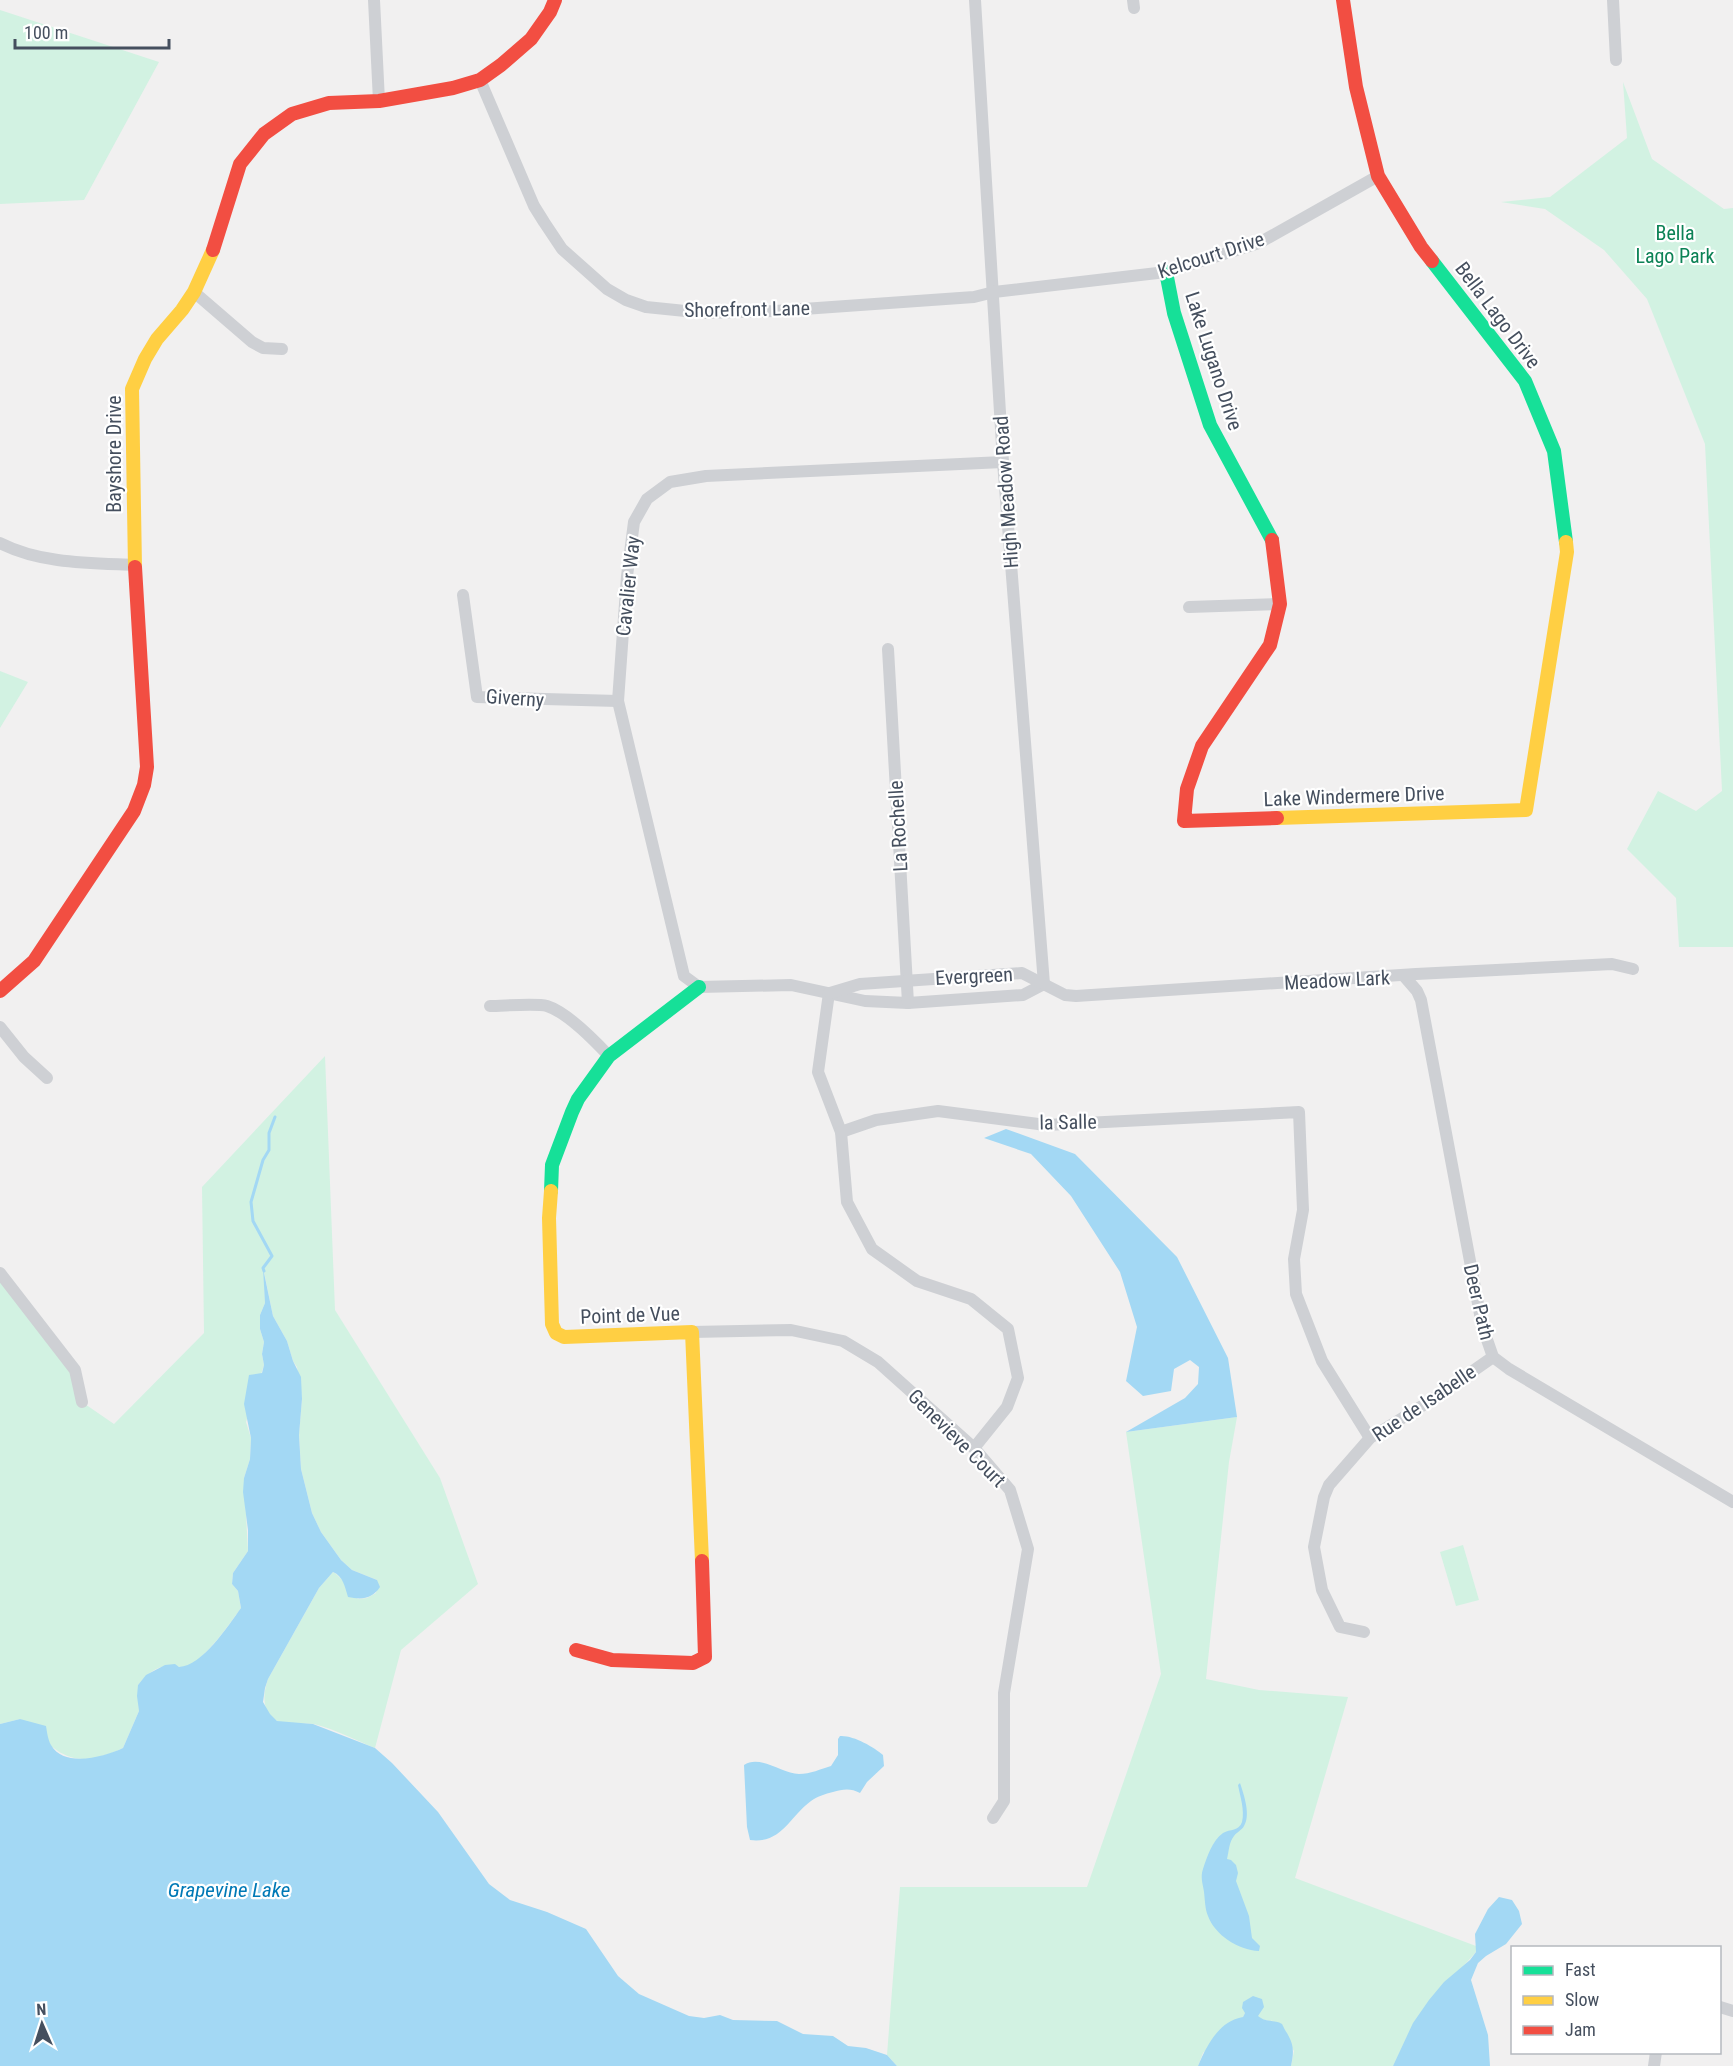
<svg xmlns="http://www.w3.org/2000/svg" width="1733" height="2066" font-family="'Roboto Condensed',sans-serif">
	<rect width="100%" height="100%" fill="#f1f0f0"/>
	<g fill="#d2f2e2">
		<path d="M0 10 159 62 84 200 0 204Z"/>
		<path d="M1623 82 1652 159 1724 209 1733 208V947H1679L1676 898 1627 849 1658 791 1696 811 1722 791 1705 444 1647 299 1604 250 1545 209 1501 202 1550 197 1627 138Z"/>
		<path d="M0 671 28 682 0 728Z"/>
		<path d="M325 1056 335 1310 440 1478 478 1584 401 1650 375 1748C355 1740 335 1729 314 1724 303 1722 287 1726 277 1721 261 1712 263 1693 268 1679L319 1588 333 1572C341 1576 351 1592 358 1599L367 1598 376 1593 377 1580 352 1570 341 1560 321 1532 312 1513 301 1469 299 1434 302 1399 297 1367 293 1361 287 1341 273 1316 264 1272 265 1303 260 1315V1329L264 1342 262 1354 264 1365 246 1422 251 1438 250 1459 244 1478 248 1551 233 1573 232 1584 238 1591 241 1608C231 1622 204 1661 187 1666 182 1668 175 1666 169 1666 157 1665 145 1676 138 1685L139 1711 123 1748C70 1773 58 1752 20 1719L0 1724V1273L75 1370 82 1402 114 1424 204 1333 202 1187Z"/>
		<path d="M1237 1417 1229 1462 1206 1679 1259 1690 1348 1697 1295 1878 1476 1946V1952L1460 1970 1393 2066H1291L1294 2051 1273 2021C1263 2021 1255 2016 1245 2013L1243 2017 1203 2053 1198 2066H897L887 2055 900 1887H1087L1161 1674 1126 1432Z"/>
		<path d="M1463 1545 1479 1600 1456 1606 1440 1552Z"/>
	</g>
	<g fill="#a3d8f4">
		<path d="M1006 1129 1075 1154 1177 1257 1228 1358 1237 1417 1126 1432 1185 1398 1198 1384 1199 1367 1190 1360 1174 1369 1171 1391 1143 1396 1126 1381 1137 1327 1120 1272 1071 1196 1031 1154 984 1138Z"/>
		<path d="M263 1268 273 1316 287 1341 293 1361 301 1377 302 1399 299 1435 301 1469 312 1513 321 1532 341 1560 352 1570 377 1580 380 1587C372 1599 362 1600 348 1597 345 1587 343 1576 333 1572L319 1588 268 1679 265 1688 263 1702 270 1714 277 1721 313 1724 375 1748 392 1763 438 1812 489 1884 510 1900 547 1912 586 1929 618 1976 639 1994 689 2016 704 2018 720 2015 733 2020 777 2021 803 2034 833 2036 848 2046 866 2048 887 2055 897 2066H0V1724L20 1719 46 1726C47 1732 48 1740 51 1745 64 1768 104 1757 123 1748L139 1711 137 1696 138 1685 146 1675 165 1665 175 1664 179 1667C202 1666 228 1626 241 1608L238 1591 232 1584 233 1573 248 1551V1530L243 1492 244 1478 250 1459 251 1438 244 1404 249 1375 262 1373 264 1365 262 1354 264 1342 260 1329V1315L265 1303Z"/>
		<path d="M840 1736C853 1735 874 1747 883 1755L884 1766 867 1782 860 1793C851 1788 843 1789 833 1792 825 1794 818 1796 811 1801 789 1817 782 1844 750 1840L747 1827 744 1765C760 1754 782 1774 799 1774 810 1774 821 1769 831 1766L838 1755V1739Z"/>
		<path d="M1240 1783C1244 1795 1251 1815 1244 1826 1242 1830 1237 1832 1234 1836 1229 1842 1229 1851 1227 1859L1231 1860 1236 1865 1238 1873 1236 1881 1249 1916 1252 1938 1260 1946 1259 1951C1238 1950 1215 1935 1208 1916 1205 1909 1205 1900 1204 1892 1203 1885 1200 1877 1203 1869 1207 1857 1212 1841 1223 1833 1230 1829 1239 1831 1242 1822 1245 1810 1240 1796 1238 1785Z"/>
		<path d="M1499 1897 1512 1900 1519 1911 1522 1924 1506 1944 1486 1956 1478 1963 1471 1980 1488 2035 1490 2066H1393L1413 2023 1429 2000 1444 1982 1470 1960 1476 1952 1475 1934 1488 1909Z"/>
		<path d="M1253 1996 1262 1999 1264 2007 1258 2016C1266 2023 1275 2019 1282 2024 1282 2024 1286 2032 1287 2033 1294 2045 1294 2052 1291 2066H1198C1207 2045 1219 2021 1243 2017L1245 2013 1242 2008 1243 2002Z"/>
	</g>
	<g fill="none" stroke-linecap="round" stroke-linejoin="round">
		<path stroke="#a3d8f4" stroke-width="3" d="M264 1271 263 1268 272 1256 253 1221 251 1202 263 1160 269 1150V1133L275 1117"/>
		<g stroke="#ced0d4" stroke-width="12">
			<path d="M374 0 379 101"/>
			<path d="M975 0 1003 462 1044 984"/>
			<path d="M1133 0 1134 8"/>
			<path d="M1613 0 1616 60"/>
			<path d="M480 80 534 206 544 222 562 249 607 289 626 300 646 307 705 313 775 311 974 297 994 292 1166 272 1259 243 1378 176"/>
			<path d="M194 292 252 342 263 348 282 349"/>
			<path d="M1003 462 706 476 670 482 647 499 634 522 627 576 618 701 684 976 699 987 791 985 865 1001 908 1003 1023 995 1044 984"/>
			<path d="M0 543C41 564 91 563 135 565"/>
			<path d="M463 595 477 697 618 701"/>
			<path d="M1189 607 1280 604"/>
			<path d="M888 649 908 1003"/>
			<path d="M1404 976 1417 991 1421 1000 1482 1325 1493 1357 1509 1369 1733 1502"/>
			<path d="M829 993 818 1072 841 1132 847 1202 872 1249 917 1281 971 1299 1008 1329 1018 1378 1007 1407 974 1448"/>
			<path d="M830 993 860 984 1022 973 1065 995 1076 996 1416 974 1612 964 1633 969"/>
			<path d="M490 1006C503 1006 536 1003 547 1006 566 1012 595 1041 609 1056"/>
			<path d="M0 1027 24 1057 47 1078"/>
			<path d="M841 1132 876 1120 938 1111 1046 1125 1299 1112 1303 1210 1294 1259 1296 1294 1322 1361 1370 1438"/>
			<path d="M0 1273 75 1370 82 1402"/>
			<path d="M692 1332 791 1330 843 1341 878 1362 974 1448 1010 1490 1028 1549 1004 1693V1801L993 1818"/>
			<path d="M1364 1632 1340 1627 1322 1590 1314 1547 1324 1497 1329 1485 1370 1438 1430 1401 1493 1357"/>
			<path d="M1720 2007 1733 2011"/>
			<path d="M1654 2066 1656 2052"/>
		</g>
		<g stroke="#16e098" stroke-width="14">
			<path d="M1432 261 1525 381 1554 451 1566 542"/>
			<path d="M1166 272 1174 313 1210 425 1272 540"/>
			<path d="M551 1191 552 1165 572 1112 578 1099 609 1056 699 987"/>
		</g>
		<g stroke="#ffcf43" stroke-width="14">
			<path d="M135 567 132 389 145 359 157 339 182 310 194 292 213 250"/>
			<path d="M1277 818 1526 810 1567 552 1566 542"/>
			<path d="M551 1191 549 1218 552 1324 556 1333 564 1337 692 1332 702 1561"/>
		</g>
		<g stroke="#f24e42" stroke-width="14">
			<path d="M1343 0 1356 87 1378 176 1421 247 1432 261"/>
			<path d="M213 250 240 164 264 134 292 114 329 103 379 101 453 88 480 80 501 65 531 39 550 12 555 0"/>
			<path d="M1272 540 1280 604 1270 645 1202 746 1187 789 1184 821 1277 818"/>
			<path d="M0 991 34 961 134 811 144 785 147 767 135 567"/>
			<path d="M576 1650 612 1660 693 1663 705 1657 702 1561"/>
		</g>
	</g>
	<g text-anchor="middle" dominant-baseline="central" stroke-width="4.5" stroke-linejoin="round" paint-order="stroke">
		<g font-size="20" fill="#0d8256" stroke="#fff">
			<text x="1675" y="233">Bella<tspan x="1675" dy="23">Lago Park</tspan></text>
		</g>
		<g font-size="20" fill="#454f5e" stroke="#fff">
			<text transform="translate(1211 255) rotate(-18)">Kelcourt Drive</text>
			<text transform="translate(747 309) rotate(-1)">Shorefront Lane</text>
			<text transform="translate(1498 315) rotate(53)">Bella Lago Drive</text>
			<text transform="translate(1214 361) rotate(72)">Lake Lugano Drive</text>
			<text transform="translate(114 454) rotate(-90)">Bayshore Drive</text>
			<text transform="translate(1006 492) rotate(-94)">High Meadow Road</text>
			<text transform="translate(628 586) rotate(-84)">Cavalier Way</text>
			<text transform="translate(515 698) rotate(4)">Giverny</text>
			<text transform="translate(1354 796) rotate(-2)">Lake Windermere Drive</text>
			<text transform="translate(898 826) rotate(-93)">La Rochelle</text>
			<text transform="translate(974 976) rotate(-3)">Evergreen</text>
			<text transform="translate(1337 980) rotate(-3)">Meadow Lark</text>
			<text transform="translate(1068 1122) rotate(-1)">la Salle</text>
			<text transform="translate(1479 1302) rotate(77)">Deer Path</text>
			<text transform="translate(630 1315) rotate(-2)">Point de Vue</text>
			<text transform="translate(1424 1403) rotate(-34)">Rue de Isabelle</text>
			<text transform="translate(957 1438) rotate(45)">Genevieve Court</text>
		</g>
		<g font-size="21" font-style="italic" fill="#0079b6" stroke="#fff">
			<text x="229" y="1890">Grapevine Lake</text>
		</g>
	</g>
	<rect x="1511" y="1946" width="210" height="108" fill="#ffffff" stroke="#b5b9bf" stroke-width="1.5"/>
	<rect x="1523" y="1966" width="30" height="9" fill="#16e098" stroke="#b5b9bf" stroke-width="1.5"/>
	<text x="1565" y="1976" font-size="18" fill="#454f5e">Fast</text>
	<rect x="1523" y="1996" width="30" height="9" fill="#ffcf43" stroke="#b5b9bf" stroke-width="1.5"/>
	<text x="1565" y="2006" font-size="18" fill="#454f5e">Slow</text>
	<rect x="1523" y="2026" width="30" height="9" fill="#f24e42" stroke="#b5b9bf" stroke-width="1.5"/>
	<text x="1565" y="2036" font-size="18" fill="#454f5e">Jam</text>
	<g transform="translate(42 2024) rotate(357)" stroke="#ffffff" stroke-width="4.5" paint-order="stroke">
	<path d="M0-4.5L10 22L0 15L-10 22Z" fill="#454f5e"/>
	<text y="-9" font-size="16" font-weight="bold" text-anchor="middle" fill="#454f5e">N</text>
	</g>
	<path d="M15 39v9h154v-9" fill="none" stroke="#454f5e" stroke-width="3"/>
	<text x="24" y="39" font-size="18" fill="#454f5e" stroke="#ffffff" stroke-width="4.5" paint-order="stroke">100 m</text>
</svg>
